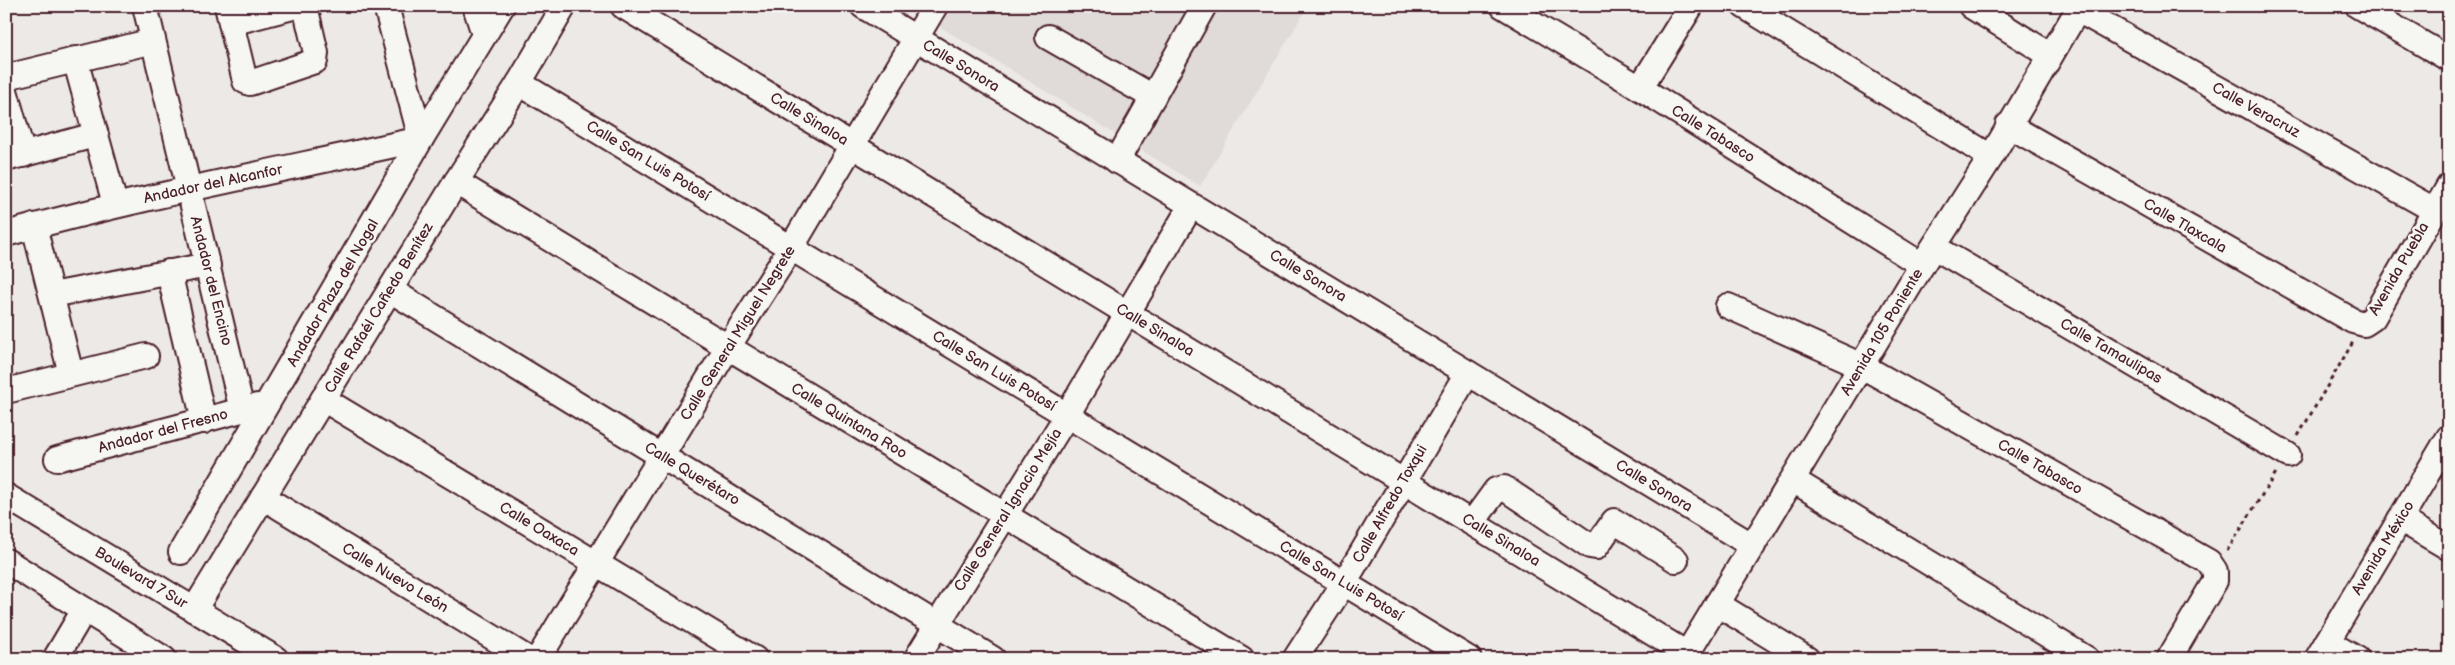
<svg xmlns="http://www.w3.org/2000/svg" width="2455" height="665" font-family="'Balsamiq Sans',sans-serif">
	<rect width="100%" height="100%" fill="#ece9e6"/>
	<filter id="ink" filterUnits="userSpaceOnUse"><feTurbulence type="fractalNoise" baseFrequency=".02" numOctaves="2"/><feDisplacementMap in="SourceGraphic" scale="10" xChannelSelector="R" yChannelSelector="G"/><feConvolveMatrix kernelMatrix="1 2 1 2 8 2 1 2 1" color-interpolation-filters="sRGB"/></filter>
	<g filter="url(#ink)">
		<path fill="#e0dad8" d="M951 6H1308L1200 186 939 26Z"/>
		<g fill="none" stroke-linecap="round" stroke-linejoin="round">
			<defs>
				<g id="minor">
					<path d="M145 6 242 410"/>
					<path d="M227 6 245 81 250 83 315 61 316 53 305 6"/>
					<path d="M475 6 484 34"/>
					<path d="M623 6 1687 654"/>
					<path d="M863 6 1753 546"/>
					<path d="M1503 6 1640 88 1922 265"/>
					<path d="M1744 6 1991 157"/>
					<path d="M1971 6 2050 55"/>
					<path d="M2358 6 2449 59"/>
					<path d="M2078 10 2434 210"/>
					<path d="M231 23 297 6"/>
					<path d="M1048 37 1153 97"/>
					<path d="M75 59 115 204"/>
					<path d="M6 77 153 41"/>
					<path d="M519 83 1469 659"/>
					<path d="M1640 88 1691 6"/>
					<path d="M6 94 23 155"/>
					<path d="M2008 125 2353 321 2364 324 2373 318 2449 186"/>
					<path d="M6 159 95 135"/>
					<path d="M1117 161 1204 6"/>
					<path d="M456 182 1242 659"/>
					<path d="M34 226 71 374"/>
					<path d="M6 234C143 196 282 170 421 139L386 6"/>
					<path d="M1934 247 2288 455"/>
					<path d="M169 272 204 421"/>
					<path d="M390 290 993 659"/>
					<path d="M52 295 208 265"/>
					<path d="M1728 306 1862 366 2209 562 2215 571V581L2169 659"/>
					<path d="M6 391 146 356"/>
					<path d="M323 399 755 659"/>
					<path d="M57 459 257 406"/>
					<path d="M1793 480 2087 659"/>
					<path d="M6 496 276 659"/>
					<path d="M263 497 528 659"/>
					<path d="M2400 519 2449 548"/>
					<path d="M1472 523 1496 490 1504 488 1590 546 1596 547 1614 521 1676 560"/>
					<path d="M181 552 421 139 502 6"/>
					<path d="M6 561 164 659"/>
					<path d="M1717 604 1807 659"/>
					<path d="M194 610 456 182 519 83 564 6"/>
					<path d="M2327 642 2357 659"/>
					<path d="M55 659 84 610"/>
					<path d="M538 659 728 347 791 248 935 6"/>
					<path d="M916 659 1067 415 1191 206"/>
					<path d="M1295 659 1344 583 1468 373"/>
					<path d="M1684 659 1922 265 1991 157 2080 6"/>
					<path d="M2317 659 2449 437"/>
				</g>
			</defs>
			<use href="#minor" stroke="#4a1f2b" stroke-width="28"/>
			<g stroke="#4a1f2b" stroke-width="3" stroke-dasharray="4 4" stroke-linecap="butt">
				<path d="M2298 436 2353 342"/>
				<path d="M2227 551 2277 471"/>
			</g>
			<use href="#minor" stroke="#f6f6f2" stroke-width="24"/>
		</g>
	</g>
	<g text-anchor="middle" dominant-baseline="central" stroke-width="5" stroke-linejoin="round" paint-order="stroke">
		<g font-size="15" fill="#4a1f2b" stroke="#f6f6f2">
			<text transform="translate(961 66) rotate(31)">Calle Sonora</text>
			<text transform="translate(2256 110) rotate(29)">Calle Veracruz</text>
			<text transform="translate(809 119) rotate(31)">Calle Sinaloa</text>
			<text transform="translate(1713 134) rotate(32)">Calle Tabasco</text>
			<text transform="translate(648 161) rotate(31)">Calle San Luis Potosí</text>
			<text transform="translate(213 184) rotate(-12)">Andador del Alcanfor</text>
			<text transform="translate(2185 226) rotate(30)">Calle Tlaxcala</text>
			<text transform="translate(2399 269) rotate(-60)">Avenida Puebla</text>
			<text transform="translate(1308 276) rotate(31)">Calle Sonora</text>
			<text transform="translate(211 281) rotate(76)">Andador del Encino</text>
			<text transform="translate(333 293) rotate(-60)">Andador Plaza del Nogal</text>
			<text transform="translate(379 308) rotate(-59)">Calle Rafaél Cañedo Benítez</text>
			<text transform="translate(1155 330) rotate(31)">Calle Sinaloa</text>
			<text transform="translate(1882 332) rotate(-59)">Avenida 105 Poniente</text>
			<text transform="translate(738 333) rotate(-58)">Calle General Miguel Negrete</text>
			<text transform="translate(2111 351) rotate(30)">Calle Tamaulipas</text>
			<text transform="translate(994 371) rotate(31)">Calle San Luis Potosí</text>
			<text transform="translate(849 421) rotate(31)">Calle Quintana Roo</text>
			<text transform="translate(163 431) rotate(-15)">Andador del Fresno</text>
			<text transform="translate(2040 467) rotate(30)">Calle Tabasco</text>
			<text transform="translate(692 474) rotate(31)">Calle Querétaro</text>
			<text transform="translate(1654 486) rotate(31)">Calle Sonora</text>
			<text transform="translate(1390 504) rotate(-60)">Calle Alfredo Toxqui</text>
			<text transform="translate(1008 510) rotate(-58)">Calle General Ignacio Mejía</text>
			<text transform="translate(539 529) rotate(31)">Calle Oaxaca</text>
			<text transform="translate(1501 540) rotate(31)">Calle Sinaloa</text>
			<text transform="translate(2383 548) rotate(-59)">Avenida México</text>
			<text transform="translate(141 578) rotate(31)">Boulevard 7 Sur</text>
			<text transform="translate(395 578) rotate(31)">Calle Nuevo León</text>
			<text transform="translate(1341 581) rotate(31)">Calle San Luis Potosí</text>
		</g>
	</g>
	<rect width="2455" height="665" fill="none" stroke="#f6f6f2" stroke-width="25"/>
	<rect x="12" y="12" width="2430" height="640" fill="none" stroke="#4a1f2b" stroke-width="2" filter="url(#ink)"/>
</svg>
